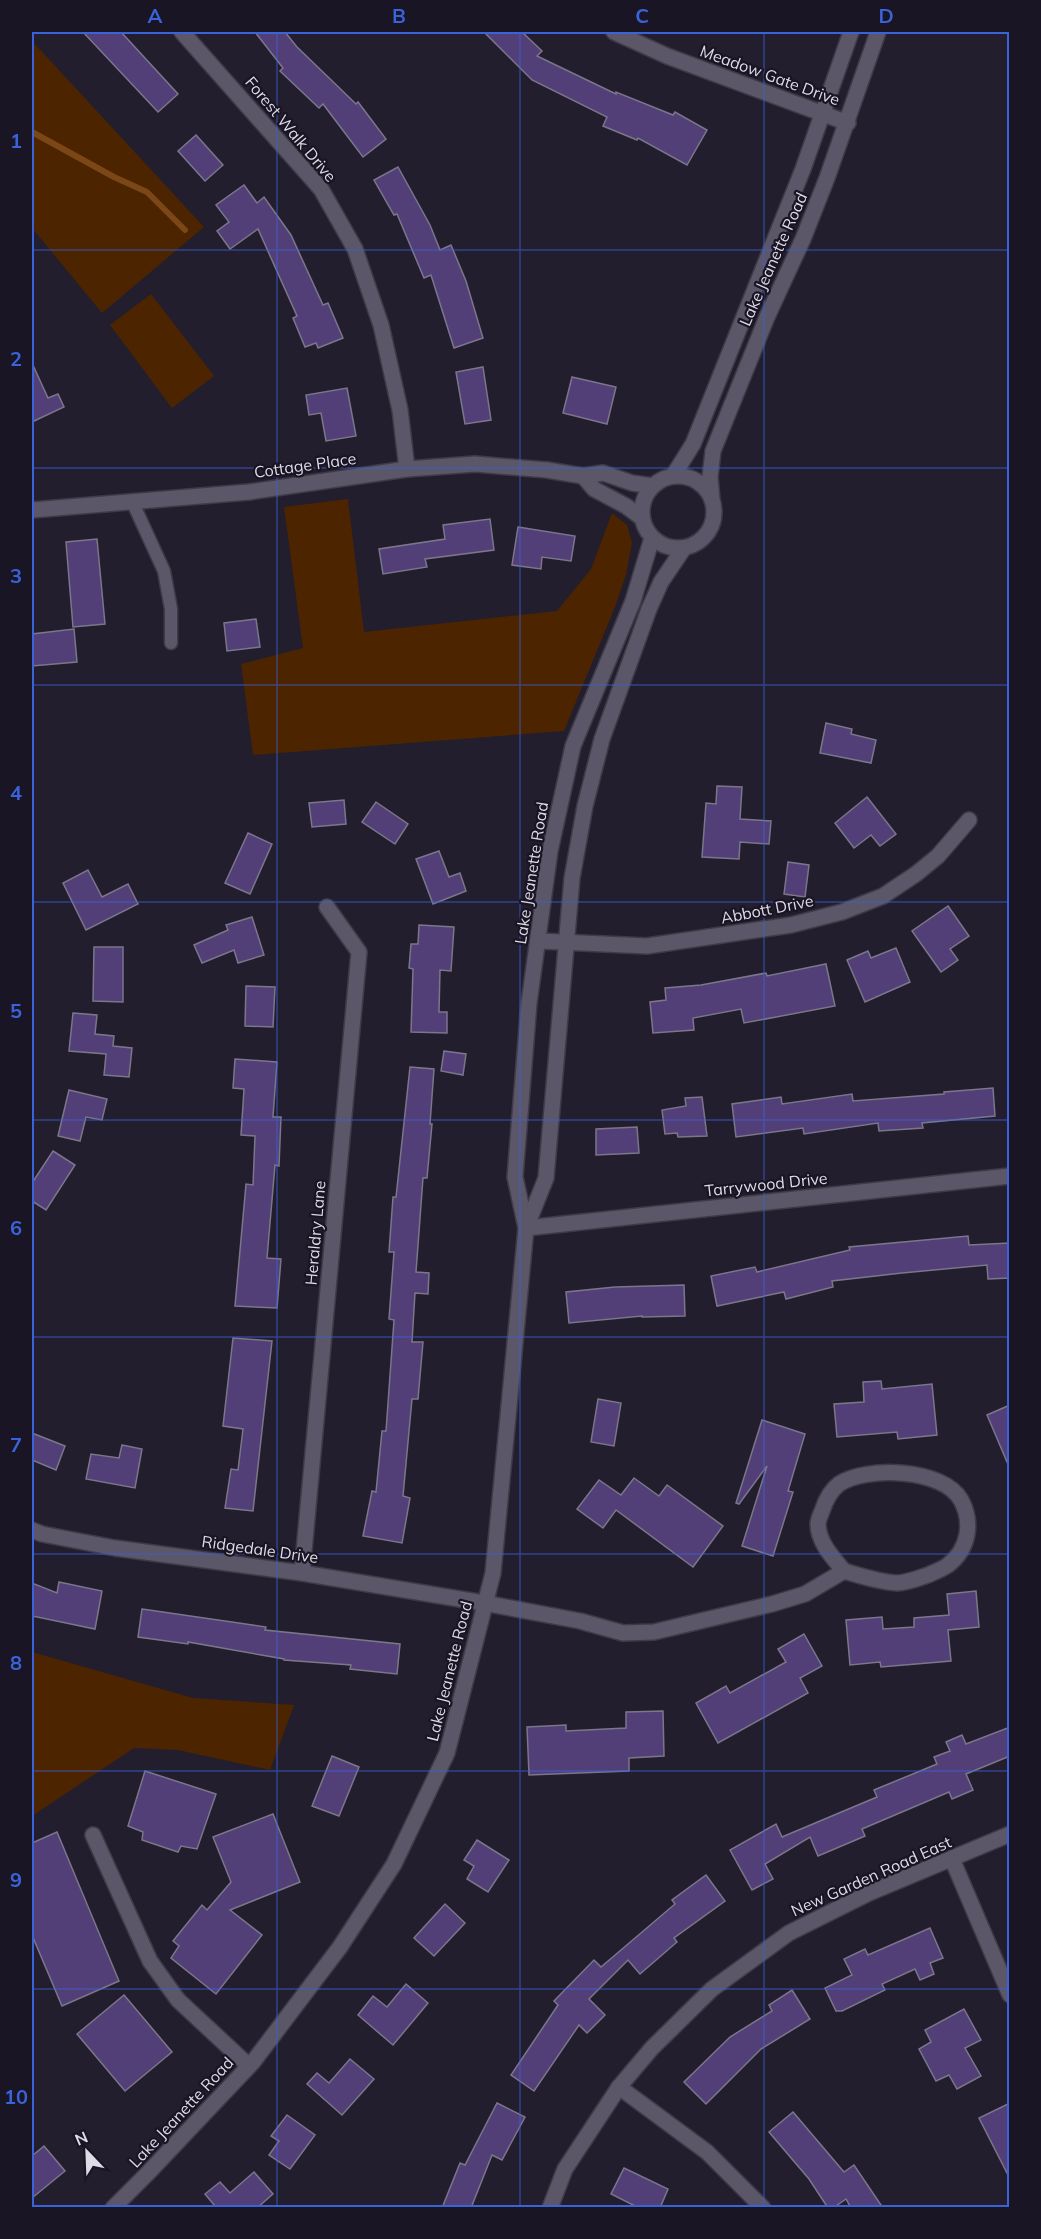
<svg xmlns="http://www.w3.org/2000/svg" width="1041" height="2239" font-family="Mulish,sans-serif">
	<rect width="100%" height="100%" fill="#221e2e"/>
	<g fill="#4c2400">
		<path d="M32 41 204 227 102 313 32 228Z"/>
		<path d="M151 294 214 376 172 408 110 325Z"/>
		<path d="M348 499 364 632 557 611 591 569 612 513 627 525 632 543 626 575 615 607 564 731 253 755 241 664 303 648 284 507Z"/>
		<path d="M32 1652 193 1698 294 1705 270 1770 178 1750 134 1748 32 1816Z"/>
	</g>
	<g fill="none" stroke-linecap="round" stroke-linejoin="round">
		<path stroke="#7c4716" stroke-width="6" d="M32 132 114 177 147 192 185 230"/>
	</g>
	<g fill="#523f78" stroke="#7b768a" stroke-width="1.5">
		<path d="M83 32H121L178 94 158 112Z"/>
		<path d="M255 32H285L297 47 356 104 358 102 386 139 363 157 323 104 319 108 280 71 283 68Z"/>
		<path d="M484 32H522L542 51 537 56 616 94V92L673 115 675 112 707 130 687 165 638 138 637 140 603 126 607 117 532 80Z"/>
		<path d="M196 135 223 165 205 181 178 151Z"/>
		<path d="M398 167 430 225 440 250 451 245 466 281 483 338 454 348 431 275 424 278 397 214 394 215 374 180Z"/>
		<path d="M244 185 257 203 264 197 291 235 323 305 328 303 343 338 318 348 316 343 305 347 293 318 297 316 258 229 230 249 217 231 229 222 216 205Z"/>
		<path d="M32 363 48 398 58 394 64 407 32 422Z"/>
		<path d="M483 367 491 420 465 424 456 372Z"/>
		<path d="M572 377 616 387 607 424 563 413Z"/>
		<path d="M347 388 356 436 326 441 321 413 309 415 306 395Z"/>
		<path d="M490 519 494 550 425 559 427 567 383 574 379 549 445 539 443 525Z"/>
		<path d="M518 527 575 536 571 561 542 557 541 569 512 565Z"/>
		<path d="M97 539 105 624 73 627 66 542Z"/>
		<path d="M256 619 260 647 227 651 224 623Z"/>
		<path d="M74 629 77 662 32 666V634Z"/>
		<path d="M826 723 852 729 851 734 876 740 871 763 820 753Z"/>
		<path d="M717 786 742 787 740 819 771 821 769 844 740 842 739 859 702 857 706 803 716 804Z"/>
		<path d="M867 797 896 834 880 846 871 835 854 848 835 823Z"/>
		<path d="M344 800 346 824 312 827 309 803Z"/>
		<path d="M376 802 408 824 395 844 362 822Z"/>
		<path d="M248 833 272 844 250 894 225 883Z"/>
		<path d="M439 851 449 877 460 873 466 891 433 904 416 859Z"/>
		<path d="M788 862 809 865 805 897 784 894Z"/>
		<path d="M88 870 102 897 128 884 138 904 86 930 63 883Z"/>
		<path d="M948 906 969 936 950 949 958 960 941 972 912 931Z"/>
		<path d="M252 917 264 955 238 963 234 950 202 963 194 945 228 930 226 925Z"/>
		<path d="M419 925 454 927 451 971 440 970 439 1012H447V1033L411 1032 413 969 409 968 411 944H418Z"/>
		<path d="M94 947H123V1002L93 1001Z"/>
		<path d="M896 948 910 982 865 1002 847 960 868 951 871 958Z"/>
		<path d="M826 964 835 1006 744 1023 741 1009 693 1018 694 1030 653 1033 650 1002 666 1000 665 988 701 985 766 973 767 976Z"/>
		<path d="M246 986 275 987 273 1027 245 1026Z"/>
		<path d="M73 1013 97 1015 95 1034 114 1036 113 1046 132 1048 129 1077 104 1075 106 1054 69 1051Z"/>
		<path d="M444 1051 466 1054 463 1075 441 1071Z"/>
		<path d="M235 1059 277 1062 273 1117H281L279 1166 275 1165 267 1258 281 1259 277 1308 235 1306 246 1184 253 1185 255 1136 241 1135 244 1089 233 1088Z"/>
		<path d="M410 1067 434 1069 430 1124H432L427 1178H423L416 1272 429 1273 428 1294 415 1293 412 1342H423L418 1399H412L403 1496 410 1498 402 1543 363 1536 372 1491 376 1492 382 1431H386L394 1320 389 1319 394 1252H389L393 1197H396Z"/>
		<path d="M993 1088 995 1116 922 1123 923 1128 879 1131 878 1123 804 1134 803 1128 736 1137 732 1104 781 1097 782 1104 852 1094 853 1101 944 1094V1092Z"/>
		<path d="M69 1090 107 1099 102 1120 86 1117 80 1141 58 1136Z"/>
		<path d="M702 1097 707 1136 678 1137 677 1133 665 1134 662 1110 686 1106 685 1098Z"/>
		<path d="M637 1127 639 1153 596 1155V1129Z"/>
		<path d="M53 1151 75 1165 46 1210 32 1201V1183Z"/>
		<path d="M968 1236 969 1245 1010 1243V1278L988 1279 987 1265 902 1273 832 1281 833 1287 786 1299 784 1292 717 1306 711 1276 755 1267 757 1272 850 1250 849 1247Z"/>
		<path d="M684 1285 685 1316 642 1317V1316L569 1323 566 1292 615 1287Z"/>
		<path d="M233 1338 272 1341 253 1511 225 1508 231 1469 238 1470 243 1429 223 1426Z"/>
		<path d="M881 1381 882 1389 932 1384 937 1435 898 1439 897 1432 837 1437 834 1404 864 1402 863 1382Z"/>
		<path d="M598 1399 621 1403 614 1446 591 1442Z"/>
		<path d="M1010 1405V1469L987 1415Z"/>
		<path d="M762 1420 805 1434 788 1491 793 1492 773 1556 742 1546 767 1466 739 1504 736 1503Z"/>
		<path d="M32 1433 65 1446 56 1470 32 1460Z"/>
		<path d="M122 1445 142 1449 135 1488 86 1479 91 1454 119 1458Z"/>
		<path d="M634 1478 659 1496 667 1485 723 1526 693 1567 616 1510 603 1528 577 1509 599 1480 621 1495Z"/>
		<path d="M59 1582 102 1591 95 1629 32 1616V1583L57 1593Z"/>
		<path d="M976 1591 979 1627 948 1630 951 1661 881 1667 880 1662 850 1665 846 1620 882 1617 883 1629 914 1627V1618L949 1615 947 1594Z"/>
		<path d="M142 1609 266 1627 265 1630 400 1644 397 1674 350 1669 351 1665 284 1660V1659L188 1642V1644L138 1637Z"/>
		<path d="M804 1634 822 1666 800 1678 808 1693 718 1743 696 1703 726 1686 730 1693 786 1662 778 1649Z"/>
		<path d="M663 1711 664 1756 629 1758V1771L529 1775 527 1727 566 1725V1731L626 1728V1712Z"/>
		<path d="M1010 1727V1756L966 1774 973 1790 952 1799 949 1792 862 1829 865 1836 818 1856 810 1837 765 1864 773 1879 752 1890 730 1850 776 1824 782 1837 877 1797 874 1790 937 1764 934 1757 950 1751 946 1742 962 1735 966 1744Z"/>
		<path d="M332 1756 359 1767 339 1816 312 1806Z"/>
		<path d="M145 1771 216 1794 197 1849 181 1846 178 1852 142 1840 143 1832 128 1826Z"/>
		<path d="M273 1814 300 1882 230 1910 262 1935 216 1994 171 1958 179 1946 173 1941 202 1905 207 1910 231 1882 213 1837Z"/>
		<path d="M57 1832 119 1981 62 2006 32 1935V1843Z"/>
		<path d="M477 1840 509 1860 488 1892 467 1879 474 1866 464 1860Z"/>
		<path d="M706 1875 725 1901 674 1938 677 1942 640 1974 628 1960 589 1999 605 2015 587 2033 579 2025 534 2091 511 2075 558 2005 554 2001 594 1960 601 1967 675 1904 672 1900Z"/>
		<path d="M445 1904 465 1923 434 1956 414 1938Z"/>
		<path d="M930 1928 943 1958 930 1963 934 1974 920 1980 915 1969 882 1984 885 1990 842 2011H836L825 1988 852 1975 844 1959 865 1949 868 1955Z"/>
		<path d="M406 1984 428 2003 393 2045 358 2015 373 1996 387 2007Z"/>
		<path d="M792 1990 810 2019 761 2049 706 2104 684 2082 730 2037 772 2011 769 2005Z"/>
		<path d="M124 1995 172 2052 125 2091 77 2034Z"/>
		<path d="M964 2009 981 2040 965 2048 981 2076 957 2089 949 2075 936 2081 919 2049 931 2042 925 2030Z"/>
		<path d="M350 2059 374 2079 342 2115 307 2084 317 2073 329 2083Z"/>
		<path d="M497 2103 525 2117 502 2160 492 2155 471 2208H442L460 2163 465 2165Z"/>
		<path d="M1010 2103V2179L979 2118Z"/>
		<path d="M793 2112 844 2172 854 2165 883 2208H851L846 2199 833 2208H828L809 2179 769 2132Z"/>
		<path d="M287 2115 315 2135 290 2169 269 2155 279 2141 271 2136Z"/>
		<path d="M44 2146 65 2171 32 2198V2156Z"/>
		<path d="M624 2168 668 2189 660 2208H639L611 2194Z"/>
		<path d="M254 2172 273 2194 257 2208H214L215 2206 205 2194 220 2182 230 2193Z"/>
	</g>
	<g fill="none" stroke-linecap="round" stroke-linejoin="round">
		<defs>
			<path id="service" d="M132 501 164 571 171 609V643"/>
			<g id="minor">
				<path d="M182 32 321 189 355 249 381 325 400 410 407 469"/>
				<path d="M614 32 667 56 848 123"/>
				<path d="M583 476 594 489 626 506 642 518"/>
				<path d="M32 510 249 492 407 469 475 464 547 470 583 476 603 473 632 483 653 486"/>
				<path d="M539 941 647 946 791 925 842 912 883 896 916 874 938 856 969 820"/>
				<path d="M526 1228 1010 1176"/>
				<path d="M32 1530 42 1534 115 1548 302 1573 484 1603 580 1621 623 1633 654 1632 772 1604 805 1594 844 1571C833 1558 818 1542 818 1524 818 1520 821 1514 822 1511 825 1502 831 1490 839 1484 866 1466 943 1468 961 1500 973 1522 969 1549 948 1565 943 1569 934 1572 928 1575 919 1578 906 1583 897 1583 879 1582 861 1576 844 1571"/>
				<path d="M302 1573 359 952 327 907"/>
				<path d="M93 1835 150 1961 178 2000 249 2066"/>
				<path d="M952 1859 1010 1995"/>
				<path d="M619 2087 707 2152 763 2208"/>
				<path d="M550 2208 565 2169 619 2087 652 2048 712 1989 789 1933 869 1893 1010 1834"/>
			</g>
			<g id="tertiary">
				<path d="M673 476 693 444 803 169 851 32"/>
				<circle cx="678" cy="512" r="36"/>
				<path d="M712 500 710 477 713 451 767 317 803 239 827 178 878 32"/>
				<path d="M526 1228 515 1177 529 1003 550 851 573 746 633 601 652 538"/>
				<path d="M113 2208 147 2174 253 2062 340 1947 394 1864 447 1753 493 1573 526 1228 546 1178 572 878 585 806 602 739 649 609 661 582 684 548"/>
			</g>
		</defs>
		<use href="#service" stroke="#3e3b47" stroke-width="15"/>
		<use href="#minor" stroke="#3e3b47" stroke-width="18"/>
		<use href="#tertiary" stroke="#3e3b47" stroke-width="18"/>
		<use href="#service" stroke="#5b5668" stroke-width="12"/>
		<use href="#minor" stroke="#5b5668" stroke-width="15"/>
		<use href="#tertiary" stroke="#5b5668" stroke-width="15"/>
	</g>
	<path fill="none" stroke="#3a63da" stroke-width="1.5" stroke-opacity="0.55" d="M277 32V2208M520 32V2208M764 32V2208M32 250H1010M32 468H1010M32 685H1010M32 902H1010M32 1120H1010M32 1337H1010M32 1554H1010M32 1771H1010M32 1989H1010"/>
	<g text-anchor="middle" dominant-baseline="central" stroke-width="4.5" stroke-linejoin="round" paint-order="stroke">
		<g font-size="16" fill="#dedbe6" stroke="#191524">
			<text transform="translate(770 75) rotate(20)">Meadow Gate Drive</text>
			<text transform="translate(291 129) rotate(50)">Forest Walk Drive</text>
			<text transform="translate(773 259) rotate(-66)">Lake Jeanette Road</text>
			<text transform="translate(305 465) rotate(-8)">Cottage Place</text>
			<text transform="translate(531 873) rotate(-81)">Lake Jeanette Road</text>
			<text transform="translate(767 909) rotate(-11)">Abbott Drive</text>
			<text transform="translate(766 1184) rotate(-6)">Tarrywood Drive</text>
			<text transform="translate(315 1233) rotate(-85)">Heraldry Lane</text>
			<text transform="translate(260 1549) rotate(8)">Ridgedale Drive</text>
			<text transform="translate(449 1671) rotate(-76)">Lake Jeanette Road</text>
			<text transform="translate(871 1876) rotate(-24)">New Garden Road East</text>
			<text transform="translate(181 2112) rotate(-47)">Lake Jeanette Road</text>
		</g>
	</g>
	<rect width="1041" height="2239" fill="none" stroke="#191524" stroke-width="66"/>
	<g transform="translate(87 2152) rotate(337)" stroke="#191524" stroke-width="4.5" paint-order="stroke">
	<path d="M0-4.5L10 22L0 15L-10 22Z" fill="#dedbe6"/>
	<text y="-9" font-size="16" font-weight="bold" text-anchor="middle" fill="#dedbe6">N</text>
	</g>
	<rect x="33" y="33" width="975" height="2173" fill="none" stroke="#3a63da" stroke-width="2"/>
	<g font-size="20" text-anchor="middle" font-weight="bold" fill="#3a63da">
		<text x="155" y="23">A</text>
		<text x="399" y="23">B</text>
		<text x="642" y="23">C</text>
		<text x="886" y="23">D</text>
		<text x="16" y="148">1</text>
		<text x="16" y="366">2</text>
		<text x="16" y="583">3</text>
		<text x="16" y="800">4</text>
		<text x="16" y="1018">5</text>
		<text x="16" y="1235">6</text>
		<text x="16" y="1452">7</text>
		<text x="16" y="1670">8</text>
		<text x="16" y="1887">9</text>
		<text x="16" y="2104">10</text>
	</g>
</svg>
